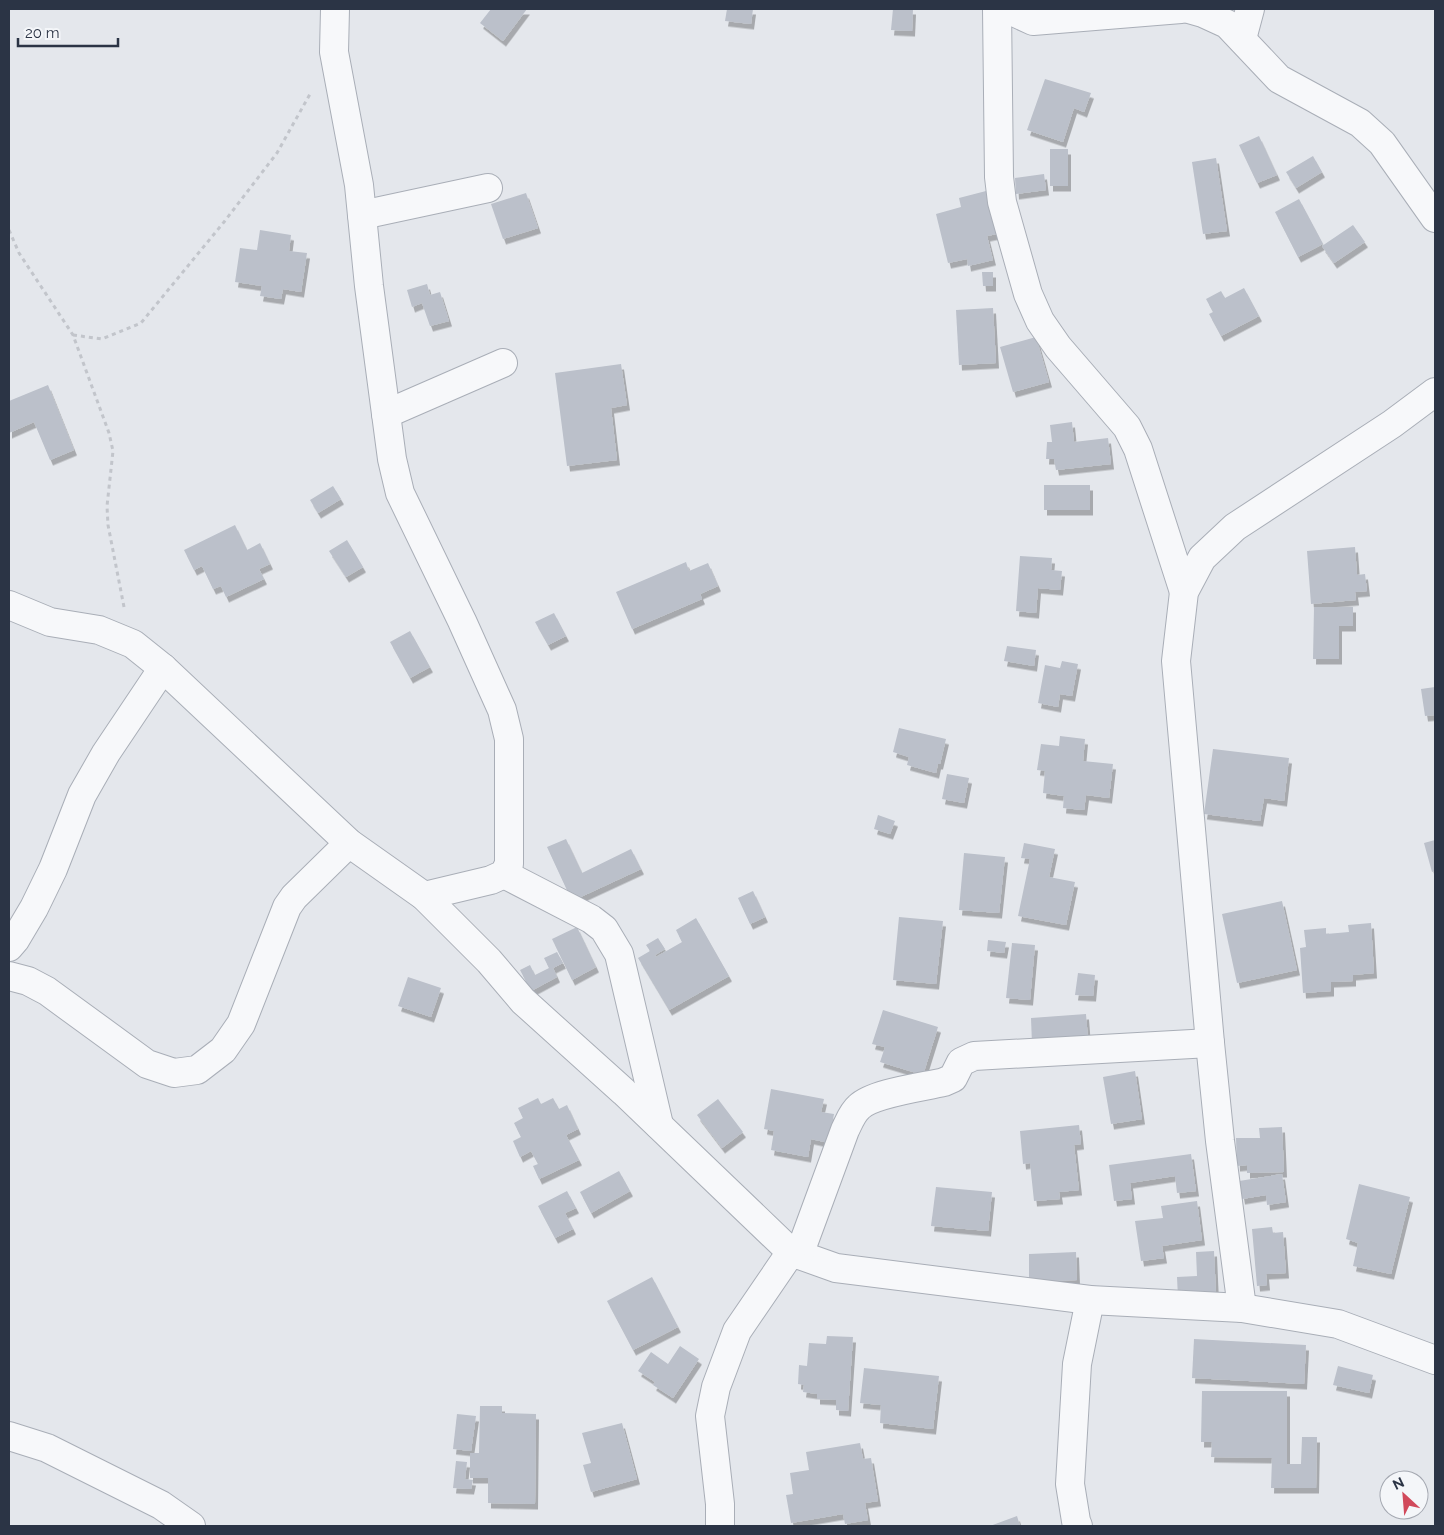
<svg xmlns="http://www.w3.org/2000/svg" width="1444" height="1535" font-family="Raleway,sans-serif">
	<defs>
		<filter id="shadow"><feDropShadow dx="3" dy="5.5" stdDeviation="0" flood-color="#0004"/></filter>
	</defs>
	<rect width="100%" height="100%" fill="#e4e7ec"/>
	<g fill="#bbc0ca" filter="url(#shadow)">
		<path d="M491 9H527L503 41 480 23Z"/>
		<path d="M727 9H753L751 24 725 21Z"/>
		<path d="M893 9H913L912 31 891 30Z"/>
		<path d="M1045 79 1091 93 1084 112 1074 108 1063 142 1027 130Z"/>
		<path d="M1259 136 1277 175 1257 183 1239 145Z"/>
		<rect x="1050" y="149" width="18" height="37"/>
		<path d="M1313 156 1322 172 1296 188 1286 172Z"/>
		<path d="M1216 158 1227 231 1203 234 1192 162Z"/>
		<path d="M1044 174 1046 190 1016 194 1015 178Z"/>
		<path d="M986 191 997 234 987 236 993 260 968 266 967 259 948 263 936 214 961 207 959 198Z"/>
		<path d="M526 193 538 228 503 239 491 204Z"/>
		<path d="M1299 199 1323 244 1298 257 1275 212Z"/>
		<path d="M1353 225 1365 242 1334 263 1322 246Z"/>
		<path d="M260 230 291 235 289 251 307 253 301 292 283 289 281 299 260 296 262 286 235 282 240 248 257 250Z"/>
		<path d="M982 272H993V286H983Z"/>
		<path d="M427 284 430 295 440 292 449 321 430 326 422 303 412 307 407 290Z"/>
		<path d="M1244 288 1259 316 1221 336 1209 314 1213 312 1206 299 1221 291 1225 298Z"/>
		<path d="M993 308 996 363 959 365 956 310Z"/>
		<path d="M1036 337 1049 382 1013 392 1000 347Z"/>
		<path d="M621 364 627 405 611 408 617 460 567 466 555 373Z"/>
		<path d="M48 385 74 450 50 460 34 422 9 433V401Z"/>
		<path d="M1072 422 1074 442 1108 438 1111 464 1056 470 1054 459H1046L1047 442H1052L1050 425Z"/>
		<rect x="1044" y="485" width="46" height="25"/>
		<path d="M333 486 341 499 318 513 310 500Z"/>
		<path d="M235 525 247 550 260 543 270 564 259 569 264 579 226 597 221 586 213 589 202 566 194 570 184 550Z"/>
		<path d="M347 540 363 567 346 577 329 551Z"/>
		<path d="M1355 547 1357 575 1365 574 1367 591 1355 592 1356 600 1311 604 1307 551Z"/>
		<path d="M1020 556 1052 558 1051 570 1062 571 1060 590 1038 588 1036 613 1016 611Z"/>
		<path d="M686 562 689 571 708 563 718 586 700 594 702 599 632 629 616 592Z"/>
		<path d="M1314 607H1353V626H1339V659H1313Z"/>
		<path d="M554 613 566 636 548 645 535 622Z"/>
		<path d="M410 631 430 667 410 678 390 642Z"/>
		<path d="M1007 646 1036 650 1034 666 1004 661Z"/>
		<path d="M1062 661 1078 664 1072 696 1060 694 1058 707 1038 703 1045 665 1060 668Z"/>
		<path d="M1435 687V715L1425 716 1421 689Z"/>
		<path d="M899 728 946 739 940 764H938L936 773 907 765 909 757 893 752Z"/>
		<path d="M1060 736 1085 739 1083 761 1113 764 1109 798 1086 795 1084 810 1063 808 1064 796 1043 793 1045 771 1037 770 1041 744 1059 746Z"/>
		<path d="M1213 749 1289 758 1284 801 1264 798 1260 821 1204 814Z"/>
		<path d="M947 774 969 778 964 803 942 799Z"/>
		<path d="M878 815 895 821 890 834 874 829Z"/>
		<path d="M566 839 582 873 631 849 641 869 572 901 547 847Z"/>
		<path d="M1435 840V871L1432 872 1424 843Z"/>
		<path d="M1024 843 1055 849 1049 877 1075 882 1066 925 1018 916 1030 859 1021 858Z"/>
		<path d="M964 853 1005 857 999 913 959 910Z"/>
		<path d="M753 891 765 917 750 924 738 898Z"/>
		<path d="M1282 901 1297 970 1237 983 1222 914Z"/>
		<path d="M899 917 943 921 936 984 893 980Z"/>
		<path d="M696 918 729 976 669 1010 638 958 650 951 646 945 658 938 665 949 655 955 656 957 682 942 676 930Z"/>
		<path d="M1371 923 1374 973 1353 975V981L1331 982V991L1303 993 1300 948 1306 947 1304 930 1326 928V934L1349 932 1348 925Z"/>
		<path d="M577 927 596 967 572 980 552 939Z"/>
		<path d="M988 940 1006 942 1004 953 987 951Z"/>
		<path d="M1012 943 1035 945 1030 1000 1006 998Z"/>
		<path d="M557 952 563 963 553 968 557 977 531 991 520 970 530 965 535 975 549 968 544 958Z"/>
		<path d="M1078 973 1095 975 1093 996 1075 995Z"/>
		<path d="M408 977 441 988 431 1017 398 1006Z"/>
		<path d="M883 1010 938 1027 923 1075 880 1062 885 1047 872 1044Z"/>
		<path d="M1086 1014 1088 1040 1032 1044 1031 1018Z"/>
		<path d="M1135 1071 1142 1119 1111 1124 1103 1077Z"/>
		<path d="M771 1089 824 1099 821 1112 834 1114 829 1143 811 1139 808 1157 771 1150 774 1131 764 1129Z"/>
		<path d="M538 1098 541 1104 553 1098 559 1109 567 1105 578 1129 566 1135 579 1160 539 1179 533 1166 538 1164 531 1151 520 1157 513 1141 521 1137 514 1123 523 1118 518 1108Z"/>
		<path d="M718 1099 743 1132 722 1148 697 1115Z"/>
		<path d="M1079 1125 1081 1144 1074 1145 1079 1190 1059 1192 1060 1199 1034 1201 1030 1163 1023 1164 1020 1131Z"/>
		<path d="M1282 1127 1284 1172 1247 1173V1165L1237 1166 1236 1138H1260L1259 1128Z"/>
		<path d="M1191 1154 1196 1191 1177 1193 1175 1176 1130 1183 1132 1199 1114 1201 1109 1165Z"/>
		<path d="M619 1171 630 1191 591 1213 580 1192Z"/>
		<path d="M1282 1174 1286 1202 1267 1205 1266 1195 1242 1199 1239 1181Z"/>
		<path d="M1359 1184 1410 1197 1391 1274 1353 1266 1358 1243 1346 1239Z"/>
		<path d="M936 1187 992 1192 988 1231 931 1226Z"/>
		<path d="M567 1191 576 1208 565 1213 573 1229 555 1238 538 1206Z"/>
		<path d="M1197 1201 1202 1240 1162 1246 1164 1258 1141 1261 1135 1221 1163 1218 1161 1206Z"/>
		<path d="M1272 1227 1273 1233 1283 1232 1286 1273 1266 1274 1267 1285 1257 1286 1252 1229Z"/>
		<path d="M1214 1251 1216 1296 1178 1298 1177 1277 1197 1276 1196 1252Z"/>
		<path d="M1076 1252 1077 1280 1029 1282V1254Z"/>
		<path d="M652 1277 678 1327 633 1350 607 1301Z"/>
		<path d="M827 1336 853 1337 848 1411 836 1410V1400L817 1399V1394L803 1392 804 1385 798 1384 799 1365 807 1366 809 1343 826 1344Z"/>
		<path d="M1194 1339 1306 1345 1304 1384 1192 1378Z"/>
		<path d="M680 1346 699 1359 673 1398 653 1385 655 1382 638 1371 651 1352 668 1364Z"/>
		<path d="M1338 1366 1373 1375 1369 1393 1333 1385Z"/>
		<path d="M864 1368 939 1376 933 1429 880 1423 881 1405 860 1403Z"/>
		<path d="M1202 1391H1287V1464H1301L1302 1437H1317L1316 1488H1271L1272 1458 1211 1457 1212 1442H1201Z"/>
		<path d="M480 1406H502V1413L536 1414 535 1504 488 1503V1478H470V1453H479Z"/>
		<path d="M457 1414 476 1416 471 1451 453 1449Z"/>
		<path d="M622 1423 637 1479 591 1492 583 1465 591 1463 582 1433Z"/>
		<path d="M860 1443 863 1459 871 1458 878 1501 865 1503 868 1520 845 1524 843 1514 791 1523 786 1495 793 1494 790 1473 809 1470 806 1452Z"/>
		<path d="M456 1461 467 1462 465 1479 473 1480 471 1489 453 1488Z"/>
		<path d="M1017 1516 1020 1526H990Z"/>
	</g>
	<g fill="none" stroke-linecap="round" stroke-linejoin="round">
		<defs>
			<g id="minor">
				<path d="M335 9 334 52 359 185 369 286 392 459 400 493 462 621 502 710 509 739V864L504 874 491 880 424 896"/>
				<path d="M997 9 999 177 1002 202 1028 294 1040 321 1058 347 1127 427 1138 449 1184 592"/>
				<path d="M1007 9 1033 21 1181 9"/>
				<path d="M1189 9 1203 13 1227 24 1279 79 1360 123 1382 143 1435 218"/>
				<path d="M1242 39 1250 9"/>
				<path d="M362 215 488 188"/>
				<path d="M386 414 503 363"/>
				<path d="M9 605 50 622 99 630 133 644 163 668 349 843 424 896 489 961 523 1001 624 1092 791 1252 836 1268 1090 1300 1242 1308 1338 1324 1435 1360"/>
				<path d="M504 874 591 919 604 929 619 954 659 1125"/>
				<path d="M9 947 15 940 34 908 53 869 82 795 106 753 163 668"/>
				<path d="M9 976 28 981 47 991 147 1064 174 1073 197 1070 223 1050 241 1024 287 907 294 897 349 843"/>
				<path d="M799 1255 845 1130C849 1122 852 1113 859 1107 873 1093 923 1087 944 1082L953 1078 961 1062 974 1056 1210 1043"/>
				<path d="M1242 1308 1220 1141 1210 1043 1176 661 1184 592 1202 558 1235 527 1392 424 1435 392"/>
				<path d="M9 1436 47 1448 161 1505 191 1526"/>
				<path d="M720 1526V1504L710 1416 716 1387 737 1331 791 1252"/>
				<path d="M1078 1526 1076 1521 1070 1484 1077 1364 1090 1300"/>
			</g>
		</defs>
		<use href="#minor" stroke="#a9aeb7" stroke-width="30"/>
		<g stroke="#c2c5cb" stroke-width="3" stroke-dasharray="4 4" stroke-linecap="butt">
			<path d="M9 230 19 253 73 335 109 433 113 451 107 506 108 525 124 607"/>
			<path d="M73 335 102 339 141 323 224 222 277 153 310 94"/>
		</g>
		<use href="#minor" stroke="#f7f8fa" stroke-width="28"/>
	</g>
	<rect width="1444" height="1535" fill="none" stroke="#2b3445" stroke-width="20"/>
	<g transform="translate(1404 1495) rotate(334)"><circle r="24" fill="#f4f6f9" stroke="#a4a8b1"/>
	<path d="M0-4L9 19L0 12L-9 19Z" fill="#d1495b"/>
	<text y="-8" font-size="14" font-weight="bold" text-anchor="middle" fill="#2b3445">N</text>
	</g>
	<path d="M18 38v8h100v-8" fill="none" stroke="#2b3445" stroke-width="2.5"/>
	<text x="25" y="38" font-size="15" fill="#2b3445" stroke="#f4f6f9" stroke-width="4" paint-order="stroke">20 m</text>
</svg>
